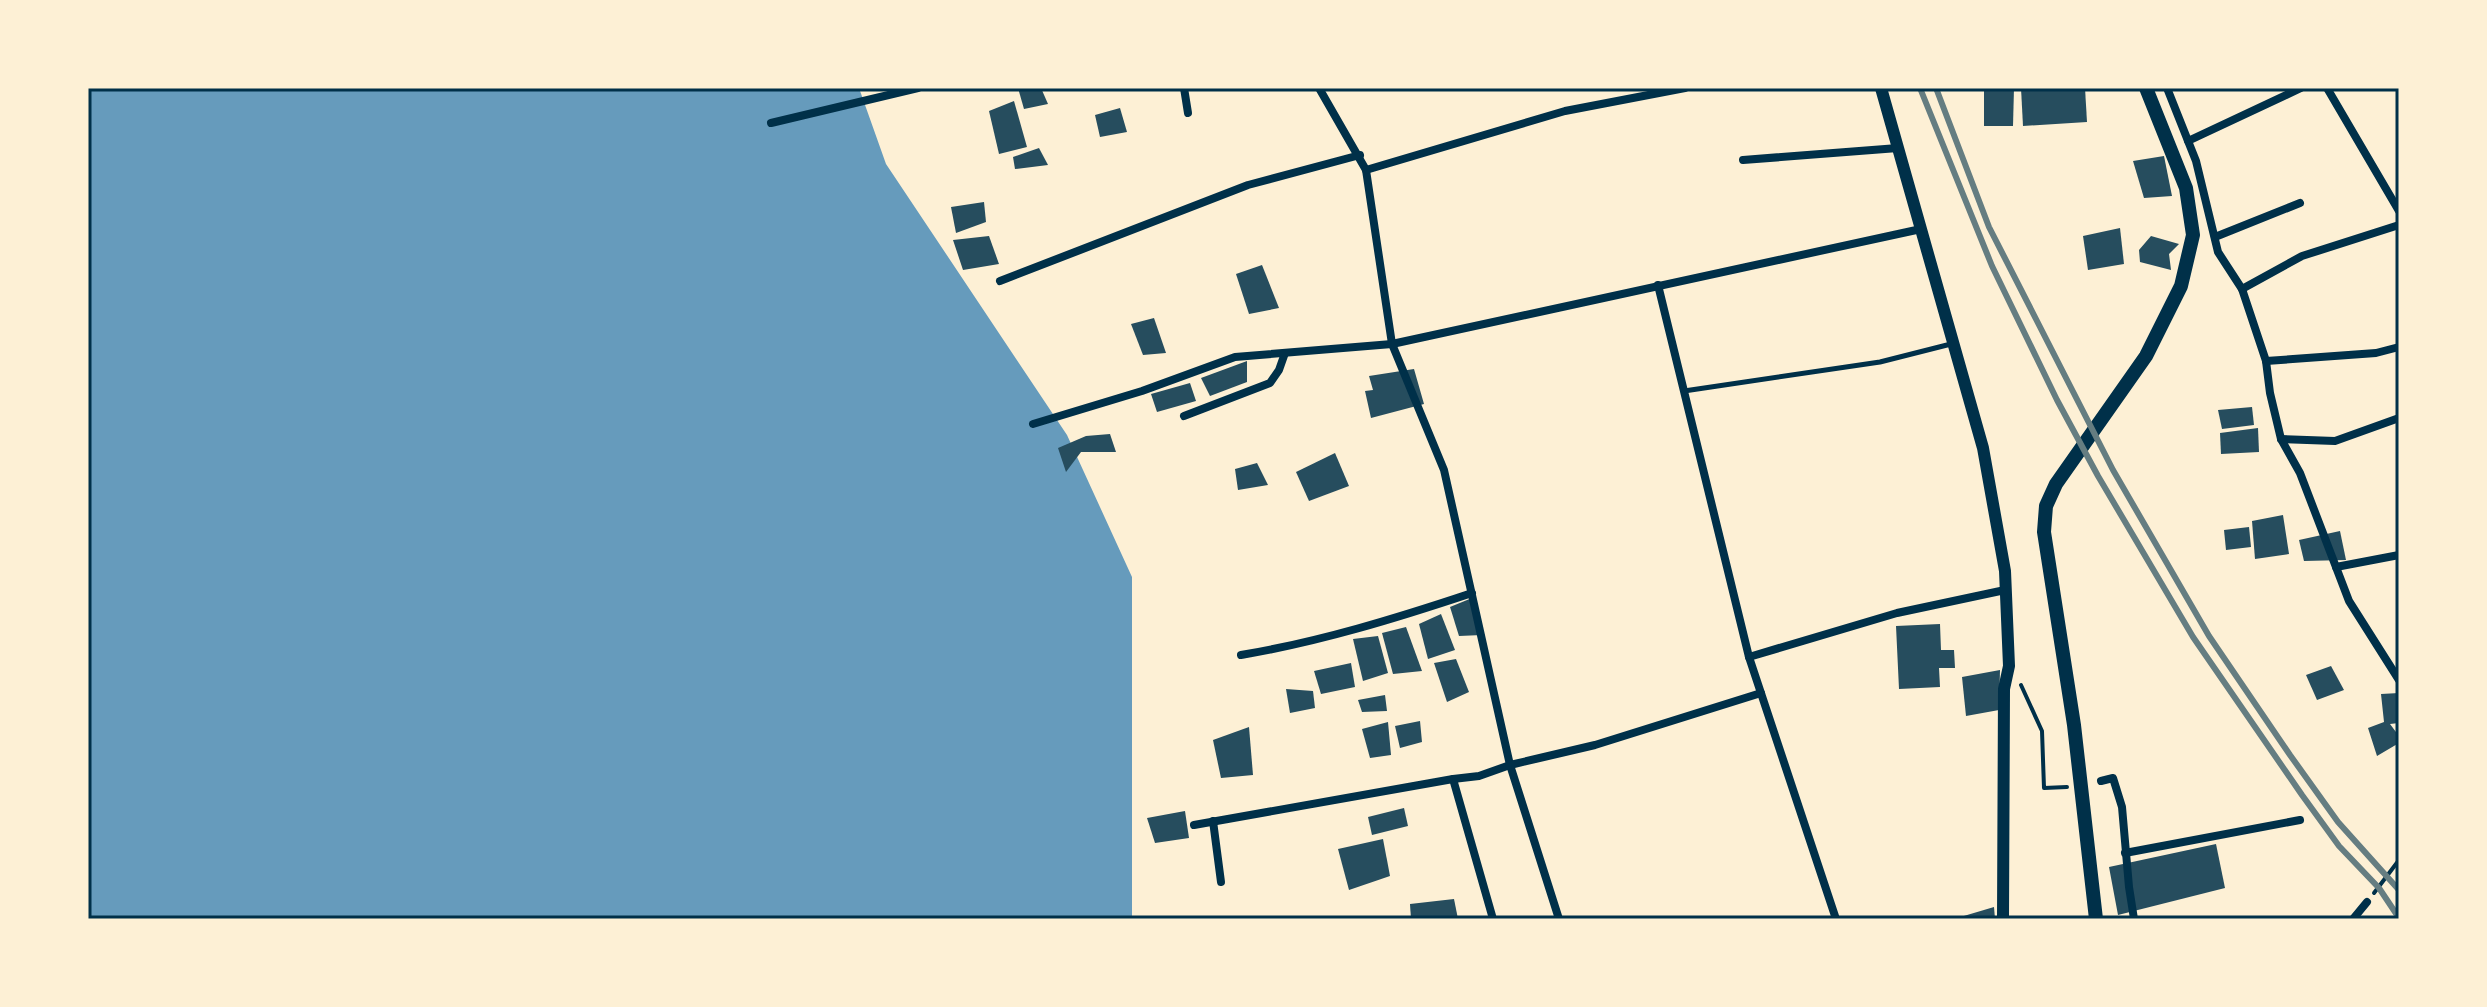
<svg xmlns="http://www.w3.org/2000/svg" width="2487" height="1007" font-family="Lato,sans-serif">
	<rect width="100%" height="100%" fill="#fdf0d5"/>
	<path fill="#669bbc" d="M88 88H859L886 164 1067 435 1132 577V919H88Z"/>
	<g fill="#264d5e">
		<path d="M1018 88H1041L1048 104 1024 109Z"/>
		<path d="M1984 88H2014L2013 126H1984Z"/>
		<path d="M2021 88H2085L2087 122 2023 126Z"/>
		<path d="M1014 101 1027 147 999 154 989 111Z"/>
		<path d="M1120 108 1127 132 1100 137 1095 115Z"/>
		<path d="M1039 148 1048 165 1015 169 1013 157Z"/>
		<path d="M2164 156 2172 196 2144 198 2133 161Z"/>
		<path d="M984 202 986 222 956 233 951 207Z"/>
		<path d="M2120 228 2124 264 2088 270 2083 236Z"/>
		<path d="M989 236 999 264 963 270 953 240Z"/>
		<path d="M2151 236 2179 244 2169 254 2171 270 2140 262 2139 250Z"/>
		<path d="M1262 265 1279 308 1249 314 1236 274Z"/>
		<path d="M1154 318 1166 353 1143 355 1131 324Z"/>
		<path d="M1247 361V382L1210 396 1201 378Z"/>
		<path d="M1414 369 1424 404 1371 418 1365 391 1373 390 1369 376Z"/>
		<path d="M1190 383 1196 401 1157 412 1151 394Z"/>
		<path d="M2252 407 2254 425 2222 429 2218 410Z"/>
		<path d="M2258 428 2259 452 2221 454 2220 433Z"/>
		<path d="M1110 434 1116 452H1081L1066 472 1058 448 1086 436Z"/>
		<path d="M1335 453 1349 486 1309 501 1296 472Z"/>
		<path d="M1257 463 1268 485 1238 490 1235 469Z"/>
		<path d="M2283 515 2289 554 2255 559 2252 521Z"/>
		<path d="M2249 527 2251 547 2226 550 2224 530Z"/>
		<path d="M2340 531 2346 560 2304 561 2299 540Z"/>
		<path d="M1472 598 1482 635 1459 636 1450 607Z"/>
		<path d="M1441 614 1455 650 1428 659 1419 624Z"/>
		<path d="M1940 624 1941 650H1954L1955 668H1939L1940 687 1899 689 1896 626Z"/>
		<path d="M1406 627 1422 671 1393 674 1382 633Z"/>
		<path d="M1378 636 1388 673 1363 681 1353 639Z"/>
		<path d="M1456 659 1469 692 1447 702 1434 663Z"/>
		<path d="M1351 663 1355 687 1321 694 1314 671Z"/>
		<path d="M2331 666 2344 690 2317 700 2306 675Z"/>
		<path d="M2000 670 1999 710 1966 716 1962 677Z"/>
		<path d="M1286 689 1313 691 1315 708 1290 713Z"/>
		<path d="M2399 693V723L2390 724 2399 736V743L2377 756 2368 728 2384 722 2381 694Z"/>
		<path d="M1385 695 1387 711 1362 712 1358 700Z"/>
		<path d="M1420 721 1422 742 1400 748 1395 726Z"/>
		<path d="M1388 722 1391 755 1370 758 1362 729Z"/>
		<path d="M1249 727 1253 775 1221 778 1213 740Z"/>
		<path d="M1404 808 1408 826 1372 835 1368 817Z"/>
		<path d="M1185 811 1189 838 1155 843 1147 818Z"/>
		<path d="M1383 839 1390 876 1349 890 1338 849Z"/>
		<path d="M2216 844 2225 888 2118 915 2109 867Z"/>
		<path d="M1454 899 1458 919H1411L1410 904Z"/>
		<path d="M1994 907 1995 919H1957V918Z"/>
	</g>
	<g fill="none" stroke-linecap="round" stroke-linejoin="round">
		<g stroke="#003049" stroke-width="4">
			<path d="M2021 685 2042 731 2044 788 2067 787"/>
			<path d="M2374 893 2399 860"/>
		</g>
		<path stroke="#003049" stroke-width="5" d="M1684 391 1880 362 1951 344"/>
		<g stroke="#003049" stroke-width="8">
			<path d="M1184 88 1188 113"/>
			<path d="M1319 88 1366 170 1392 344 1444 470 1510 765 1559 919"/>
			<path d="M2167 88 2196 161 2218 252 2242 289 2266 361 2270 393 2281 439 2300 473 2349 601 2399 680"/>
			<path d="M2327 88 2399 211"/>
			<path d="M771 123 918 88"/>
			<path d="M2188 141 2301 88"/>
			<path d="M1743 160 1898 148"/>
			<path d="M1366 170 1565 111 1685 88"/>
			<path d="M2215 237 2300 203"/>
			<path d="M1000 281 1248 185 1360 155"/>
			<path d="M1658 285 1749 657 1836 919"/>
			<path d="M2242 289 2302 256 2399 225"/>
			<path d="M2266 361 2376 353 2399 347"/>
			<path d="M1184 416 1270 383 1279 370 1285 353"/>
			<path d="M1033 424 1142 391 1235 357 1392 344 1921 229"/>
			<path d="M2281 439 2335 441 2399 418"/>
			<path d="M2336 567 2399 555"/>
			<path d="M1241 655C1319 642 1397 618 1472 593"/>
			<path d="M1749 657 1897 613 2005 590"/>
			<path d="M2101 781 2113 778 2122 807 2129 887 2134 919"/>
			<path d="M1213 821 1221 882"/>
			<path d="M1194 825 1453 779"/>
			<path d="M2125 853 2300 820"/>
			<path d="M1493 919 1453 779 1479 776 1510 765 1595 745 1761 693"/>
			<path d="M2353 919 2367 902"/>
		</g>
		<path stroke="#003049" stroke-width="12" d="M1881 88 1983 448 2005 571 2009 666 2004 689 2003 919"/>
		<path stroke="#003049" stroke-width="14" d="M2096 919 2074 725 2044 532 2046 506 2056 484 2146 356 2181 286 2193 235 2186 188 2146 88"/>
		<g stroke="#657d81" stroke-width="6">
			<path d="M1920 88 1992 266 2057 400 2098 476 2193 637 2302 795 2339 846 2379 888 2399 918"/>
			<path d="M1936 88 1989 227 2113 470 2209 636 2290 755 2338 822 2399 890"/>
		</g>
	</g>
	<rect width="2487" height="1007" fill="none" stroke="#fdf0d5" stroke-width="180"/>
	<rect x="90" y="90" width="2307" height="827" fill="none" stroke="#003049" stroke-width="3"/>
</svg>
